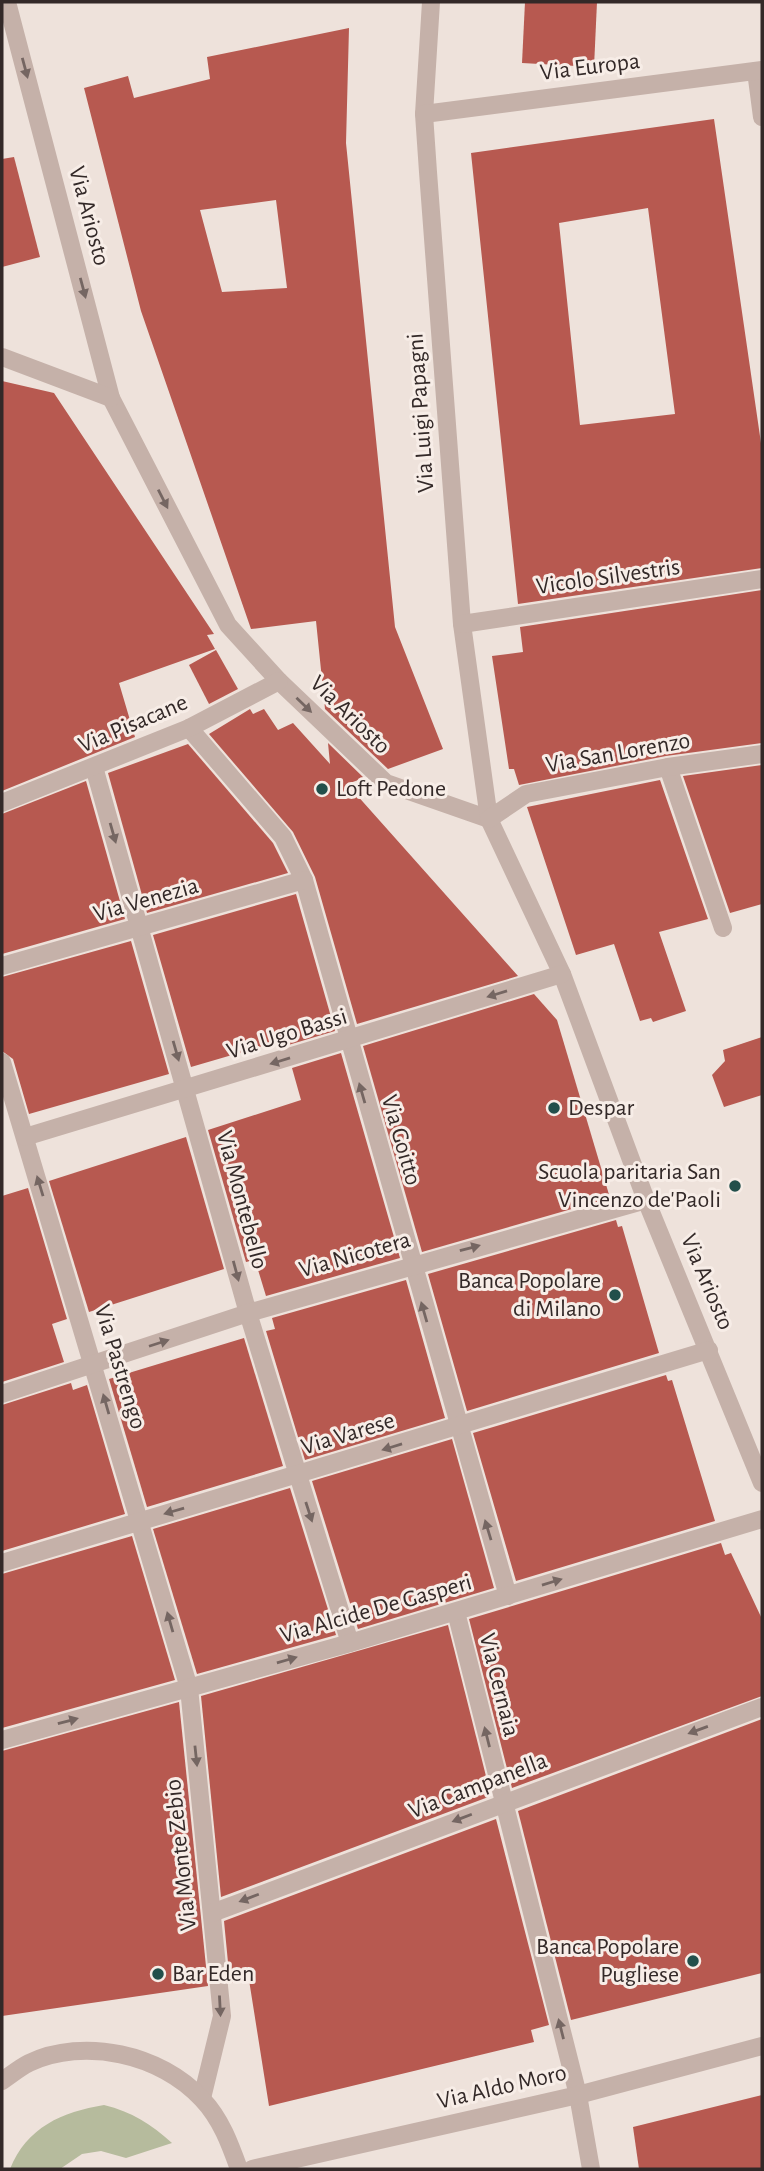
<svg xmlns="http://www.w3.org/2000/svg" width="764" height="2171" font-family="'Alegreya Sans',sans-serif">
	<rect width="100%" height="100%" fill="#eee2db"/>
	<path fill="#b6bb9d" d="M104 2105C132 2112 151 2124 172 2143L126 2158 101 2151 82 2154 60 2169H10C27 2127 62 2112 104 2105Z"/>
	<g fill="#b75950" fill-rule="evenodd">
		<path d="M525 2H597L594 67 522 63Z"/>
		<path d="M349 28 346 143 395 627 443 749 388 769 325 709 316 621 251 629 141 311 84 88 128 76 134 98 210 79 207 57ZM276 200 287 288 222 292 200 210Z"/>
		<path d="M714 119 762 450V568L518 604 471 153ZM648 208 675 414 580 425 559 223Z"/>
		<path d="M14 157 40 257 2 267V159Z"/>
		<path d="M2 381 54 393 214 634 207 635 215 649 119 683 135 737 2 791Z"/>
		<path d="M762 590V743L666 756 519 785 514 769H509L492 656 523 652 520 627Z"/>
		<path d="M216 650 238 689 209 704 189 665Z"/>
		<path d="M250 709 253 714 264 709 278 730 293 723 330 764 328 743 364 778 347 784 518 976 357 1024 315 877 293 832 209 734Z"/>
		<path d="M188 744 273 843 288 873 147 913 108 773Z"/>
		<path d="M762 765V904L730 913 683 776Z"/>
		<path d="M660 780 708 919 659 932 686 1011 653 1022 651 1018 640 1021 614 944 576 955 527 807Z"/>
		<path d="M86 781 125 919 2 954V814Z"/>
		<path d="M296 894 335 1031 285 1046 283 1040 191 1067 153 935Z"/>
		<path d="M131 941 169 1074 29 1114 13 1059 2 1051V977Z"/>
		<path d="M534 994 557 1020 610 1198 422 1252 363 1046Z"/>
		<path d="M762 1037V1095L724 1107 712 1075 725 1061 723 1050Z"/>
		<path d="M341 1053 400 1258 266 1296 255 1260 246 1262 208 1130 301 1100 292 1068Z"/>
		<path d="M186 1137 224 1269 89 1312 49 1181Z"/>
		<path d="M28 1188 67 1319 52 1324 64 1362 2 1382V1196Z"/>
		<path d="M616 1220 618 1227 622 1226 659 1353 467 1411 428 1274Z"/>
		<path d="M406 1280 445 1418 305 1460 266 1331 275 1329 272 1318Z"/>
		<path d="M244 1338 283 1466 147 1507 109 1379Z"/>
		<path d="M666 1375 668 1381 672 1380 715 1521 516 1581 473 1433Z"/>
		<path d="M71 1383 73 1390 87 1385 125 1514 2 1551V1405Z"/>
		<path d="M452 1439 494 1588 358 1629 312 1481Z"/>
		<path d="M290 1488 336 1635 197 1674 153 1529Z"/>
		<path d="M132 1536 175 1680 2 1728V1574Z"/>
		<path d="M721 1543 725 1555 731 1553 762 1619V1696L512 1788 469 1619Z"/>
		<path d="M448 1625 491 1796 221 1897 201 1696Z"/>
		<path d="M179 1702 208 1986 2 2016V1751Z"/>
		<path d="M762 1719V1973L571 2020 518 1811Z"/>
		<path d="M496 1819 549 2025 531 2030 534 2042 269 2106 249 1980 230 1983 224 1921Z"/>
		<path d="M762 2095V2169H639L633 2127Z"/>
	</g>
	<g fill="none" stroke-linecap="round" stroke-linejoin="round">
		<g stroke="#c5b1a9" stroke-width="18">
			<path d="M7 2 111 398 228 625 279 681 386 783 489 819"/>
			<path d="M431 2 424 114 428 172 462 624 489 819 562 974 646 1200 762 1483"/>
			<path d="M756 71 762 117"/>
			<path d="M424 114 762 70"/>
			<path d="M2 357 111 398"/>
			<path d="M462 624 762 579"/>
			<path d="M189 728 283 837 304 880 508 1596"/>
			<path d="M94 767 248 1313 350 1643"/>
			<path d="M668 767 723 928"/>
			<path d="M2 803 189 728 279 681"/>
			<path d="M489 819 526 794 668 767 762 754"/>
			<path d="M2 966 304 880"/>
			<path d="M2 1062 189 1688 222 2016 202 2098"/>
			<path d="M25 1137 562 974"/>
			<path d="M2 1394 248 1313 646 1200"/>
			<path d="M2 1563 709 1350"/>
			<path d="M456 1612 578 2095 591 2169"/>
			<path d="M2 1740 350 1643 762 1519"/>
			<path d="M212 1913 762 1707"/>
			<path d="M2 2081C11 2075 19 2068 29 2063 84 2037 161 2054 202 2099 221 2119 230 2144 239 2169"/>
			<path d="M252 2169 578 2095 762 2046"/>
		</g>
	</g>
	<defs><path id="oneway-solid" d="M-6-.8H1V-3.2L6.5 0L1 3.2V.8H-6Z" transform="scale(1.75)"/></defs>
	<g fill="#756662">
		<use href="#oneway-solid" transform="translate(25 68) rotate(75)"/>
		<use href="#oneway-solid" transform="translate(83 288) rotate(75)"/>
		<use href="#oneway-solid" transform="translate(163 499) rotate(63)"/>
		<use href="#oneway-solid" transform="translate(304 705) rotate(44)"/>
		<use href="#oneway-solid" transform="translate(113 833) rotate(74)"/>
		<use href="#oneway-solid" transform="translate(497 994) rotate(163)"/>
		<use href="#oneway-solid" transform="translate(176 1051) rotate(74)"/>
		<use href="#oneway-solid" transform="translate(280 1061) rotate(163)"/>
		<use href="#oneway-solid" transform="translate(362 1093) rotate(-106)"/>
		<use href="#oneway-solid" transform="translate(40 1186) rotate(-107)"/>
		<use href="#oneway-solid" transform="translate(470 1248) rotate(-15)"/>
		<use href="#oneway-solid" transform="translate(236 1271) rotate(75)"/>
		<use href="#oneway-solid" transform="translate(424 1312) rotate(-106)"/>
		<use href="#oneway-solid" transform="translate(159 1343) rotate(-18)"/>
		<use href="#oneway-solid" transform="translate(106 1404) rotate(-106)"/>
		<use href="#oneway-solid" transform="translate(392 1447) rotate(163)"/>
		<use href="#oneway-solid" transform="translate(174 1511) rotate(164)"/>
		<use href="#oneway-solid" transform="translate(309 1512) rotate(72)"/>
		<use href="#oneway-solid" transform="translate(488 1530) rotate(-107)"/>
		<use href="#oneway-solid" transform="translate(552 1582) rotate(-17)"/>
		<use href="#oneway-solid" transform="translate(170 1622) rotate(-106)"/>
		<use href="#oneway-solid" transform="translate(287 1660) rotate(-16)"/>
		<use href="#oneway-solid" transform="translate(68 1721) rotate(-15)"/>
		<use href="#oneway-solid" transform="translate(698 1730) rotate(160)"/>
		<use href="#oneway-solid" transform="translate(487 1737) rotate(-104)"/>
		<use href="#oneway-solid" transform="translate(196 1756) rotate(84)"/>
		<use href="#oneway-solid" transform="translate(462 1818) rotate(159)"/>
		<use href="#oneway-solid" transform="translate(249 1898) rotate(159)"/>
		<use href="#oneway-solid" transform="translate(220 2006) rotate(87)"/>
		<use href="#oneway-solid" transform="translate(561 2029) rotate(-104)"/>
	</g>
	<g fill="#224f4b" stroke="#f7ede7" stroke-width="2.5">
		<circle cx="322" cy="789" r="7"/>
		<circle cx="554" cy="1108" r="7"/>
		<circle cx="735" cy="1186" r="7"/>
		<circle cx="615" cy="1295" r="7"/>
		<circle cx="693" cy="1961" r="7"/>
		<circle cx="158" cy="1974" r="7"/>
	</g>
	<g text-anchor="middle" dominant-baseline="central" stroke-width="6" stroke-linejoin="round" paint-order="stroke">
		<g font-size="24" fill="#332928" stroke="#f7ede7">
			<text transform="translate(590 67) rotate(-7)">Via Europa</text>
			<text transform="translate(89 216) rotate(75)">Via Ariosto</text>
			<text transform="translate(421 413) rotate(-94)">Via Luigi Papagni</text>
			<text transform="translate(608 577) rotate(-8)">Vicolo Silvestris</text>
			<text transform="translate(350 715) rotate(44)">Via Ariosto</text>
			<text transform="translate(133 724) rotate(-23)">Via Pisacane</text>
			<text transform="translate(618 753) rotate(-10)">Via San Lorenzo</text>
			<text transform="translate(146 900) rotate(-16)">Via Venezia</text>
			<text transform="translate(287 1034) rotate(-17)">Via Ugo Bassi</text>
			<text transform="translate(401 1140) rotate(74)">Via Goitto</text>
			<text transform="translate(242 1200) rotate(75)">Via Montebello</text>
			<text transform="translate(355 1255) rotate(-16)">Via Nicotera</text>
			<text transform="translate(707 1282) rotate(67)">Via Ariosto</text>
			<text transform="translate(120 1367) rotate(73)">Via Pastrengo</text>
			<text transform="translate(348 1434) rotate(-17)">Via Varese</text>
			<text transform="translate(376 1609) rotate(-16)">Via Alcide De Gasperi</text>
			<text transform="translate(499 1685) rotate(76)">Via Cernaia</text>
			<text transform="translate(478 1786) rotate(-21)">Via Campanella</text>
			<text transform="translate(181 1855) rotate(-96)">Via Monte Zebio</text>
			<text transform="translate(502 2087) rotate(-13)">Via Aldo Moro</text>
		</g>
		<g font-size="24" fill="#332928" stroke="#f7ede7" text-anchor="start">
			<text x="336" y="789">Loft Pedone</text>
			<text x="568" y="1108">Despar</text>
			<text x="721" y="1172" text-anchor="end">Scuola paritaria San<tspan x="721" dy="28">Vincenzo de'Paoli</tspan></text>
			<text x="601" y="1281" text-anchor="end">Banca Popolare<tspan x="601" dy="28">di Milano</tspan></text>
			<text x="679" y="1947" text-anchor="end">Banca Popolare<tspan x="679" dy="28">Pugliese</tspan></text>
			<text x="172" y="1974">Bar Eden</text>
		</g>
	</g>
	<rect width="764" height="2171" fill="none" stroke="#332928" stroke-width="7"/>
</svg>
